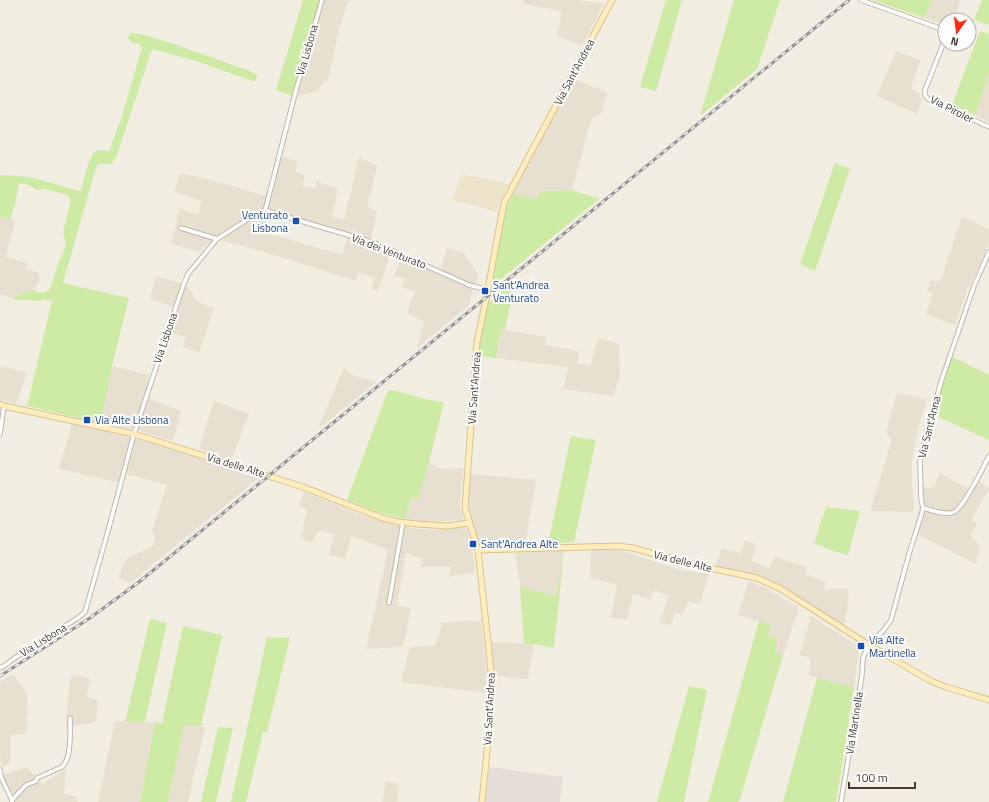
<svg xmlns="http://www.w3.org/2000/svg" width="989" height="802" font-family="'Titillium Web',sans-serif">
	<rect width="100%" height="100%" fill="#f2ede1"/>
	<g fill="#e7dfcf" fill-rule="evenodd">
		<path d="M320 0H349L339 30 328 81H324L318 91 300 95 292 96 311 29Z"/>
		<path d="M524 0H578L604 4 582 45 557 36 562 11 523 4Z"/>
		<path d="M932 0H960L955 17 967 20H945V26L942 24 924 18Z"/>
		<path d="M896 51 920 60 911 88 919 93V95L922 99 917 114 877 96Z"/>
		<path d="M989 75V122L975 115Z"/>
		<path d="M573 78 607 93 601 113 591 120 572 190 541 191 538 199 513 194Z"/>
		<path d="M280 156 298 161 295 172 305 175 302 186 315 189 316 181 338 189 332 216 344 220 359 157 377 166 367 207 377 212 371 238 392 249 378 291 371 289 374 277 358 273 356 281 284 258 214 238 199 252 171 244 180 209 198 215 202 201 174 192 180 173 204 178 266 196ZM267 212 348 235 342 255 288 239 263 233Z"/>
		<path d="M0 216 15 220 6 257 28 263 25 268 39 273V282L34 288 11 298 0 294Z"/>
		<path d="M962 216 989 230V243L981 263 967 290 955 325 926 314 933 294 927 291 931 280 940 282Z"/>
		<path d="M447 248 464 253 478 274 469 305 417 348 424 322 407 313 415 291 402 287 406 279 394 276 402 254 440 274Z"/>
		<path d="M156 276 186 285 198 302 214 308 199 353 183 347 186 337 167 332 174 307 150 299Z"/>
		<path d="M501 329 546 337 545 345 579 351 578 364 591 365 598 338 619 344 620 375 613 396 563 389 568 367 496 358Z"/>
		<path d="M0 366 27 373 16 404 0 399Z"/>
		<path d="M112 366 149 375 146 397 181 411 173 441 133 429 101 423Z"/>
		<path d="M344 367 351 375 376 382 318 429Z"/>
		<path d="M897 393 927 399 915 440 912 463V482L914 507 912 512 870 511 892 440 886 432Z"/>
		<path d="M214 401 249 414 231 460 199 449Z"/>
		<path d="M72 424 150 442 260 477 130 583 118 578 126 559 153 546 155 535 152 531 167 484 126 474 123 484 121 483 59 469Z"/>
		<path d="M429 462 441 469 463 468 460 501V506L463 519 433 522 405 519 411 497 418 499Z"/>
		<path d="M940 473 971 491 978 479 989 489 971 520 977 524 970 536 980 546 976 564 913 532 920 505 919 485 930 489 936 483Z"/>
		<path d="M470 474 536 480 525 545 496 546 488 545 479 542 470 514 468 505Z"/>
		<path d="M304 492 364 516 389 524 411 528 433 530 466 527 472 546 475 572 448 577 451 567H420L423 559 406 553 397 606 411 608 403 647 366 649 388 551 382 547 351 536 345 559 329 554 335 535 318 530 312 543 301 538 307 509 298 505Z"/>
		<path d="M744 541 756 544 752 561 769 569 774 557 807 567 805 574 826 582 824 590 849 588 847 609 844 628 769 581 742 571 715 567 722 548 741 553Z"/>
		<path d="M591 549H611L623 551 680 570 709 574 700 604 688 601 683 615 676 613 670 625 659 623 669 596 654 590 651 599 633 594 627 619 611 618 617 584 590 578Z"/>
		<path d="M564 551 556 596 520 587 515 553Z"/>
		<path d="M749 581 766 588 799 608 783 655 775 652 767 636 770 625 738 615Z"/>
		<path d="M811 616 861 648 858 653 854 687 809 676 811 658 800 655Z"/>
		<path d="M481 620 487 676 486 693 401 682 410 647 435 646 442 623Z"/>
		<path d="M491 642 534 644 528 679 495 676Z"/>
		<path d="M13 674 28 695 26 734 11 735V761L2 768 0 754V682Z"/>
		<path d="M71 674 91 679 86 697 98 700 96 722 66 727 68 696Z"/>
		<path d="M115 721 155 722 140 802H98Z"/>
		<path d="M184 725 205 727 188 802H168Z"/>
		<path d="M27 767 35 777 43 784 48 780 66 769 64 794 77 797V802H15V798L7 785 3 775Z"/>
		<path d="M386 781 399 784 397 802H382Z"/>
	</g>
	<path fill="#e4ded7" d="M489 767 563 777 560 802H486Z"/>
	<path fill="#ede2ca" d="M461 174 509 184 502 198 496 212 453 200Z"/>
	<g fill="#ceeba6">
		<path d="M303 0H320L311 29 292 96 276 90Z"/>
		<path d="M666 0H682L656 91 640 87Z"/>
		<path d="M734 0H780L757 69 700 116Z"/>
		<path d="M873 0H932L924 18Z"/>
		<path d="M982 0H989V25L974 20Z"/>
		<path d="M980 31 989 34V75L975 115 952 105Z"/>
		<path d="M130 33 141 34 174 44 250 71 257 75 256 81H252L196 61 152 49 116 158 111 164H98L94 174 63 283 129 298 112 366 101 423 27 406 52 301 45 299C39 302 35 301 29 300 22 299 17 301 12 298L32 289C38 293 44 295 50 289L59 261 66 245 63 233 70 203V197L64 194 45 189 37 190C32 186 26 183 19 184L15 205 10 219 0 216V175C30 174 52 184 80 191L82 187C85 179 89 150 99 150 102 150 106 151 109 151L122 116 142 47 138 43H132L128 38Z"/>
		<path d="M835 163 850 169 815 271 800 264Z"/>
		<path d="M572 190 599 199 491 287 503 215 513 194 537 199 541 191Z"/>
		<path d="M515 281 505 330 501 329 496 358 479 356V347L487 304Z"/>
		<path d="M951 356 989 375V440L930 413 932 404Z"/>
		<path d="M388 390 396 391 429 400 444 402 429 462 418 499 411 497 405 519 377 512 347 500Z"/>
		<path d="M571 436 596 440 574 542 548 544Z"/>
		<path d="M826 507 860 511 848 555 834 551 814 543Z"/>
		<path d="M564 551 554 648 534 644H524L520 587 556 596Z"/>
		<path d="M150 619 167 623 145 722H125Z"/>
		<path d="M759 621 771 625 767 636 777 639 775 652 783 655 739 802H708Z"/>
		<path d="M183 626 222 635 201 726 184 725 168 802H140L155 722 162 723Z"/>
		<path d="M267 637 290 638 267 732H263L246 802H231Z"/>
		<path d="M817 678 854 687 844 754 836 802H783Z"/>
		<path d="M689 686 707 690 684 802H657Z"/>
		<path d="M218 727 233 728 216 802H201Z"/>
	</g>
	<g fill="none" stroke-linecap="round" stroke-linejoin="round">
		<defs>
			<g id="street">
				<path d="M861 0 939 28 945 34V36"/>
				<path d="M945 39 925 90V95L928 99 938 104 989 127"/>
				<path d="M265 211 296 90 322 0"/>
				<path d="M181 228 217 239"/>
				<path d="M0 434 4 406"/>
				<path d="M923 508C931 510 946 516 954 512 964 507 983 468 989 456"/>
				<path d="M389 603 403 522"/>
				<path d="M0 668C7 665 12 659 18 656 34 646 50 637 65 626 72 622 79 618 85 612L108 531 134 434 183 286 188 274 217 239 256 214 263 211H267L375 243 469 285 488 290"/>
				<path d="M0 770 1 777 12 800V802"/>
				<path d="M12 800 26 785 36 781 37 778 62 767C72 758 70 731 70 718"/>
				<path d="M841 802 862 675 863 658 869 645 883 631 891 620 909 554 922 513 923 508 921 499 920 458 941 382 974 286 989 252"/>
			</g>
			<g id="secondary">
				<path d="M0 404 4 406 134 434 303 487 382 518 399 522 417 524 447 526 469 523"/>
				<path d="M478 550 619 546 633 548 700 566 757 578 781 589 869 645 931 681 946 687 989 700"/>
				<path d="M482 802 489 731 492 682 488 642 478 550 465 508 477 342 488 290 493 261 504 203 612 0"/>
			</g>
		</defs>
		<use href="#street" stroke="#c1b7a7" stroke-width="5.5"/>
		<use href="#secondary" stroke="#d9c38f" stroke-width="7"/>
		<use href="#street" stroke="#fff" stroke-width="3.5"/>
		<use href="#secondary" stroke="#ffedbf" stroke-width="5"/>
		<defs>
			<path id="rail" d="M0 676 90 618 139 582 849 0"/>
		</defs>
		<use href="#rail" stroke="#939393" stroke-width="3"/>
		<use href="#rail" stroke="#fff" stroke-width="1.5" stroke-dasharray="4.5" stroke-linecap="butt"/>
	</g>
	<g fill="#1a4fb4" stroke="#fff" stroke-width="1.5">
		<rect x="292" y="217" width="8" height="8" rx="2"/>
		<rect x="481" y="287" width="8" height="8" rx="2"/>
		<rect x="83" y="416" width="8" height="8" rx="2"/>
		<rect x="469" y="540" width="8" height="8" rx="2"/>
		<rect x="857" y="642" width="8" height="8" rx="2"/>
	</g>
	<g text-anchor="middle" dominant-baseline="central" stroke-width="4" stroke-linejoin="round" paint-order="stroke">
		<g font-size="11" fill="#443c32" stroke="#fff">
			<text transform="translate(307 50) rotate(-74)">Via Lisbona</text>
			<text transform="translate(574 72) rotate(-62)">Via Sant'Andrea</text>
			<text transform="translate(952 109) rotate(27)">Via Piroler</text>
			<text transform="translate(389 251) rotate(21)">Via dei Venturato</text>
			<text transform="translate(165 338) rotate(-71)">Via Lisbona</text>
			<text transform="translate(474 388) rotate(-86)">Via Sant'Andrea</text>
			<text transform="translate(929 427) rotate(-76)">Via Sant'Anna</text>
			<text transform="translate(236 465) rotate(17)">Via delle Alte</text>
			<text transform="translate(683 561) rotate(14)">Via delle Alte</text>
			<text transform="translate(43 640) rotate(-32)">Via Lisbona</text>
			<text transform="translate(489 709) rotate(-87)">Via Sant'Andrea</text>
			<text transform="translate(854 723) rotate(-81)">Via Martinella</text>
		</g>
		<g font-size="11" fill="#164399" stroke="#fff" text-anchor="start">
			<text x="288" y="215" text-anchor="end">Venturato<tspan x="288" dy="13">Lisbona</tspan></text>
			<text x="493" y="285">Sant'Andrea<tspan x="493" dy="13">Venturato</tspan></text>
			<text x="95" y="420">Via Alte Lisbona</text>
			<text x="481" y="544">Sant'Andrea Alte</text>
			<text x="869" y="640">Via Alte<tspan x="869" dy="13">Martinella</tspan></text>
		</g>
	</g>
	<g transform="translate(957 32) rotate(194)"><circle r="19" fill="#ffffff" stroke="#b4b1ad"/>
	<path d="M0-3L7 15L0 10L-7 15Z" fill="#ff290c"/>
	<text y="-6" font-size="11" font-weight="bold" text-anchor="middle" fill="#443c32">N</text>
	</g>
	<path d="M849 782v6h66v-6" fill="none" stroke="#443c32" stroke-width="2"/>
	<text x="855" y="782" font-size="12" fill="#443c32" stroke="#ffffff" stroke-width="3" paint-order="stroke">100 m</text>
</svg>
